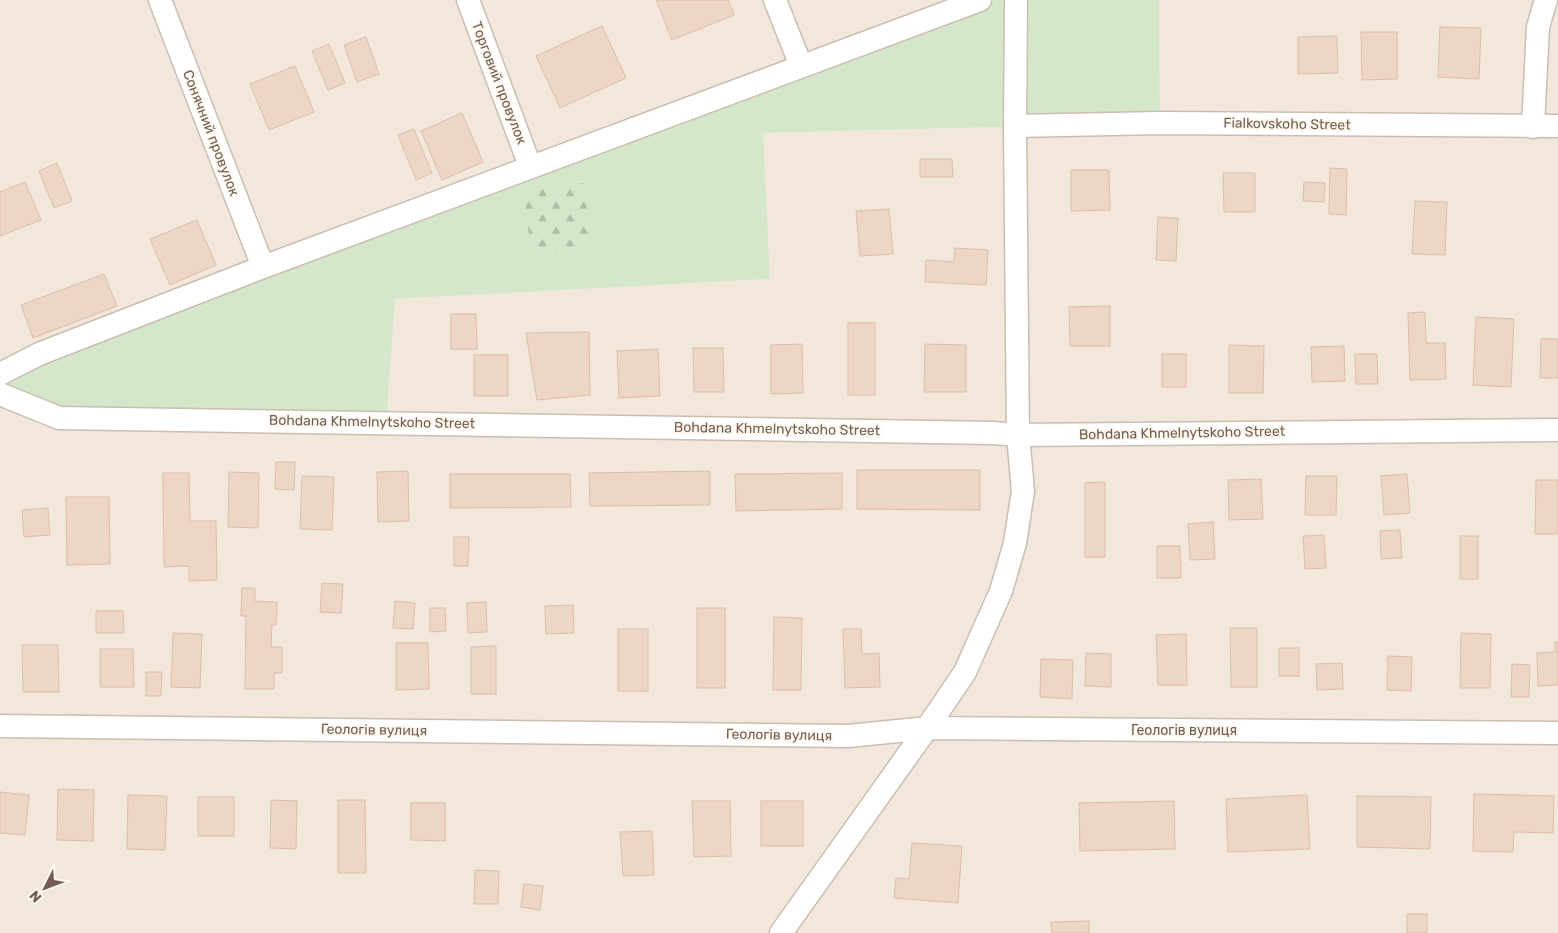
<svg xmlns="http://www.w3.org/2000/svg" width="1558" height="933" font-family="Rubik,sans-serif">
	<defs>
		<pattern id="forest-firs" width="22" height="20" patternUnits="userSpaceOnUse" patternTransform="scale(1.25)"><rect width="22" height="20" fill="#d5e7ca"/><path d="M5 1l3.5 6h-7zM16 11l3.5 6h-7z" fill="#b1bea6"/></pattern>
	</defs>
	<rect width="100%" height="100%" fill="#faf5eb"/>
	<g fill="#f1e7da">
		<path d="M0 0H980L0 374Z"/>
		<path d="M1159 0H1558V933H0V394L395 299 770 279 762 133 1160 123Z"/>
	</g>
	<path fill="#d5e7ca" d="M980 0H1159L1160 123 763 133 770 279 395 299 386 423 59 418 0 394V374Z"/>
	<path fill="url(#forest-firs)" d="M584 183 591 249 531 255 524 190Z"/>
	<g fill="#edd6c5" stroke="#ddbda7">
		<path d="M656 0H728L734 15 672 40Z"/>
		<path d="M602 26 626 78 560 108 536 56Z"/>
		<path d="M1440 27 1481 28 1479 79 1438 77Z"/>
		<path d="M1361 32H1397V79L1362 80Z"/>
		<path d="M1337 36 1338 73 1298 74V37Z"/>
		<path d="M366 37 379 74 357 82 344 45Z"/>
		<path d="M329 44 345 83 328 90 312 51Z"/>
		<path d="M295 66 314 112 269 130 250 84Z"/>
		<path d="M462 113 483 162 442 180 421 131Z"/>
		<path d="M414 129 432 173 416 180 398 135Z"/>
		<path d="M920 159H952L953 177H920Z"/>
		<path d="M57 163 72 201 54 208 39 171Z"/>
		<path d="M1330 168 1347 169 1346 215 1329 214Z"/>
		<path d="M1071 170H1109L1110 210 1071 211Z"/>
		<path d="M1223 173H1255V212H1224Z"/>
		<path d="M25 182 41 220 0 236V192Z"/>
		<path d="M1304 182 1325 183 1324 202 1303 201Z"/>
		<path d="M1415 201 1447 202 1445 255 1412 254Z"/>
		<path d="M889 209 893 254 860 256 856 211Z"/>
		<path d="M1158 217 1178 218 1176 261 1156 260Z"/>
		<path d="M197 220 216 265 170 285 150 239Z"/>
		<path d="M955 248 988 250 986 285 925 282 926 260 954 262Z"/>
		<path d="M104 274 117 306 33 338 21 305Z"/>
		<path d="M1110 306V346H1070L1069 307Z"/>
		<path d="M1425 312 1426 343H1445L1446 379 1410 380 1408 313Z"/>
		<path d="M451 314H476L477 349H451Z"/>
		<path d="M1476 317 1514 319 1511 387 1473 385Z"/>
		<rect x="848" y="323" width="27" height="72"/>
		<path d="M589 332 590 395 537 400 526 333Z"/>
		<path d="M1541 339H1558V378H1540Z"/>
		<path d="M802 344 803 393 771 394V345Z"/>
		<path d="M925 344 966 345V392H924Z"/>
		<path d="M1229 345 1264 346 1263 393H1229Z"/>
		<path d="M1344 346 1345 381 1312 382 1311 347Z"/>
		<path d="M693 348H723L724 392H694Z"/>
		<path d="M658 349 660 396 619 398 617 351Z"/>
		<rect x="1162" y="354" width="24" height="33"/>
		<path d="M1355 354H1377L1378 384H1356Z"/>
		<rect x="474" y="355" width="34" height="41"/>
		<path d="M276 462H295L294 490 275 489Z"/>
		<path d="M857 470H980V510L857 509Z"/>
		<path d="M408 471 409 521 378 522 377 472Z"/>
		<path d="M710 471V505L590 506 589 473Z"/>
		<path d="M229 472 259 473 258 528 228 527Z"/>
		<path d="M163 473H189L190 521H216L217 580 189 581V566L164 567Z"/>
		<path d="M842 473V509L736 511 735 474Z"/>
		<path d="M450 474H570L571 507 450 508Z"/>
		<path d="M1407 474 1410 513 1384 515 1381 476Z"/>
		<path d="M302 476 334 477 332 530 300 529Z"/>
		<path d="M1306 476H1337L1336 515H1305Z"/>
		<path d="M1261 479 1263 519 1229 520 1228 480Z"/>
		<path d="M1536 480H1558V534H1535Z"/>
		<path d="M1105 482V557H1085V483Z"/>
		<path d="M66 497H109L110 564 67 565Z"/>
		<path d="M48 508 50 535 24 537 22 510Z"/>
		<path d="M1213 522 1215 559 1190 560 1188 524Z"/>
		<path d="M1400 530 1402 558 1381 559 1380 531Z"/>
		<path d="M1324 535 1326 568 1305 569 1303 536Z"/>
		<rect x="1460" y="536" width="18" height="43"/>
		<path d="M454 537H469L468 566H454Z"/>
		<path d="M1157 546H1180L1181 578H1157Z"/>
		<path d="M322 583 343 584 341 613 320 612Z"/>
		<path d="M242 588H255V601L277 602 276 625H272L271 647H282V673H274V689H245L246 616H241Z"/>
		<path d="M395 601 415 603 413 629 393 628Z"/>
		<path d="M486 602 487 632 468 633 467 603Z"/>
		<path d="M573 605 574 633 546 634 545 606Z"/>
		<path d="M430 608H445L446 631 430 632Z"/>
		<rect x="697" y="608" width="28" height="80"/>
		<path d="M96 611H123L124 633H96Z"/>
		<path d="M774 617 802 618 801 690H773Z"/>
		<path d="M1230 628H1257V687H1231Z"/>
		<rect x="618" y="629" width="30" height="62"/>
		<path d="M843 629H861L862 654 879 653 880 687 845 688Z"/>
		<path d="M173 633 202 634 200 688 171 687Z"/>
		<path d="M1461 633 1491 634 1490 688H1460Z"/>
		<path d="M1186 634 1187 685H1158L1156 635Z"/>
		<path d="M1555 642H1558V685L1538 686 1537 653 1555 652Z"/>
		<path d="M396 643H428L429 689 396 690Z"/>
		<path d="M22 645H58L59 692H23Z"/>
		<path d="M496 646V694H471V647Z"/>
		<rect x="1279" y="648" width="20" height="28"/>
		<path d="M100 649H133L134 687H100Z"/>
		<path d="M1086 653 1111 654V687L1085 686Z"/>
		<path d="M1388 656 1412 657 1411 691 1387 690Z"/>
		<path d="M1041 659 1073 660 1072 699 1040 697Z"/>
		<path d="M1342 663 1343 689 1317 690 1316 664Z"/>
		<path d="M1512 664 1530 665 1529 697H1511Z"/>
		<path d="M146 672H162L161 696H146Z"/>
		<path d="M58 789 94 790 93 841 57 840Z"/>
		<path d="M0 792 29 795 25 835 0 833Z"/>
		<path d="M1474 794 1554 796 1553 833 1514 832 1513 852 1473 851Z"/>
		<path d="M128 795 167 796 165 850 127 849Z"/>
		<path d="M1307 795 1310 849 1228 852 1226 799Z"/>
		<path d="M1357 796 1431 797 1430 849 1357 847Z"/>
		<rect x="198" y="797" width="36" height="39"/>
		<path d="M271 800 297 801 296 849 270 848Z"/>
		<path d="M338 800H365L366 873H338Z"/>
		<path d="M692 801H730L731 856 694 857Z"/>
		<rect x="761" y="801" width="42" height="45"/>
		<path d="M1174 801 1175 849 1080 851 1079 803Z"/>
		<path d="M411 803H445V841L411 840Z"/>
		<path d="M652 831 654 875 623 876 620 832Z"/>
		<path d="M912 843 962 846 958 903 894 898 896 878 909 879Z"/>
		<path d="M475 870 499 871 498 904H474Z"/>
		<path d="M524 884 543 886 540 910 521 907Z"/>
		<rect x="1407" y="914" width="20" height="19"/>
		<path d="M1089 921V933H1052L1051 922Z"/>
	</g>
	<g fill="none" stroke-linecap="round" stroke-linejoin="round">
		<defs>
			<g id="minor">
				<path d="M160 0 263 267"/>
				<path d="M468 0 530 166"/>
				<path d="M775 0 801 66"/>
				<path d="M1015 126 1160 123 1558 126"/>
				<path d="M1533 127 1538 27 1546 0"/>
				<path d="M0 374 39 354 263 267 980 0"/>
				<path d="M0 394 59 418 993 433 1018 435 1558 430"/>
				<path d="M0 726 849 736 927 728 1558 733"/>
				<path d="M781 933 927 728 965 672 1001 591 1015 543 1023 491 1018 435 1015 126 1016 0"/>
			</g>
		</defs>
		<use href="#minor" stroke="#ccbdb1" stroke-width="25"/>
		<use href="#minor" stroke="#fff" stroke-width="22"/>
	</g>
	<g text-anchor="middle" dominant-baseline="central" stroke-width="4" stroke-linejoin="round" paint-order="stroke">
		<g font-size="14" fill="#735d50" stroke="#fdf9f1">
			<text transform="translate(499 83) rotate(69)">Торговий провулок</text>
			<text transform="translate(1287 124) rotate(1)">Fialkovskoho Street</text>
			<text transform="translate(211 133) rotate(69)">Сонячний провулок</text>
			<text transform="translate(372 422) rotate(1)">Bohdana Khmelnytskoho Street</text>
			<text transform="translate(777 429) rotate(1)">Bohdana Khmelnytskoho Street</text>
			<text transform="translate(1182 433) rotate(-1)">Bohdana Khmelnytskoho Street</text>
			<text transform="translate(374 730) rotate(1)">Геологів вулиця</text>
			<text x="1184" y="730">Геологів вулиця</text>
			<text transform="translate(779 735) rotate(1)">Геологів вулиця</text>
		</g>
	</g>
	<g transform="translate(45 888) rotate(228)" stroke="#fdf9f1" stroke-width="4" paint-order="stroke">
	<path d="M0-4L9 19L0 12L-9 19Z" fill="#735d50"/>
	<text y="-8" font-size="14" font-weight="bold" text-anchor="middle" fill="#735d50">N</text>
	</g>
</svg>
